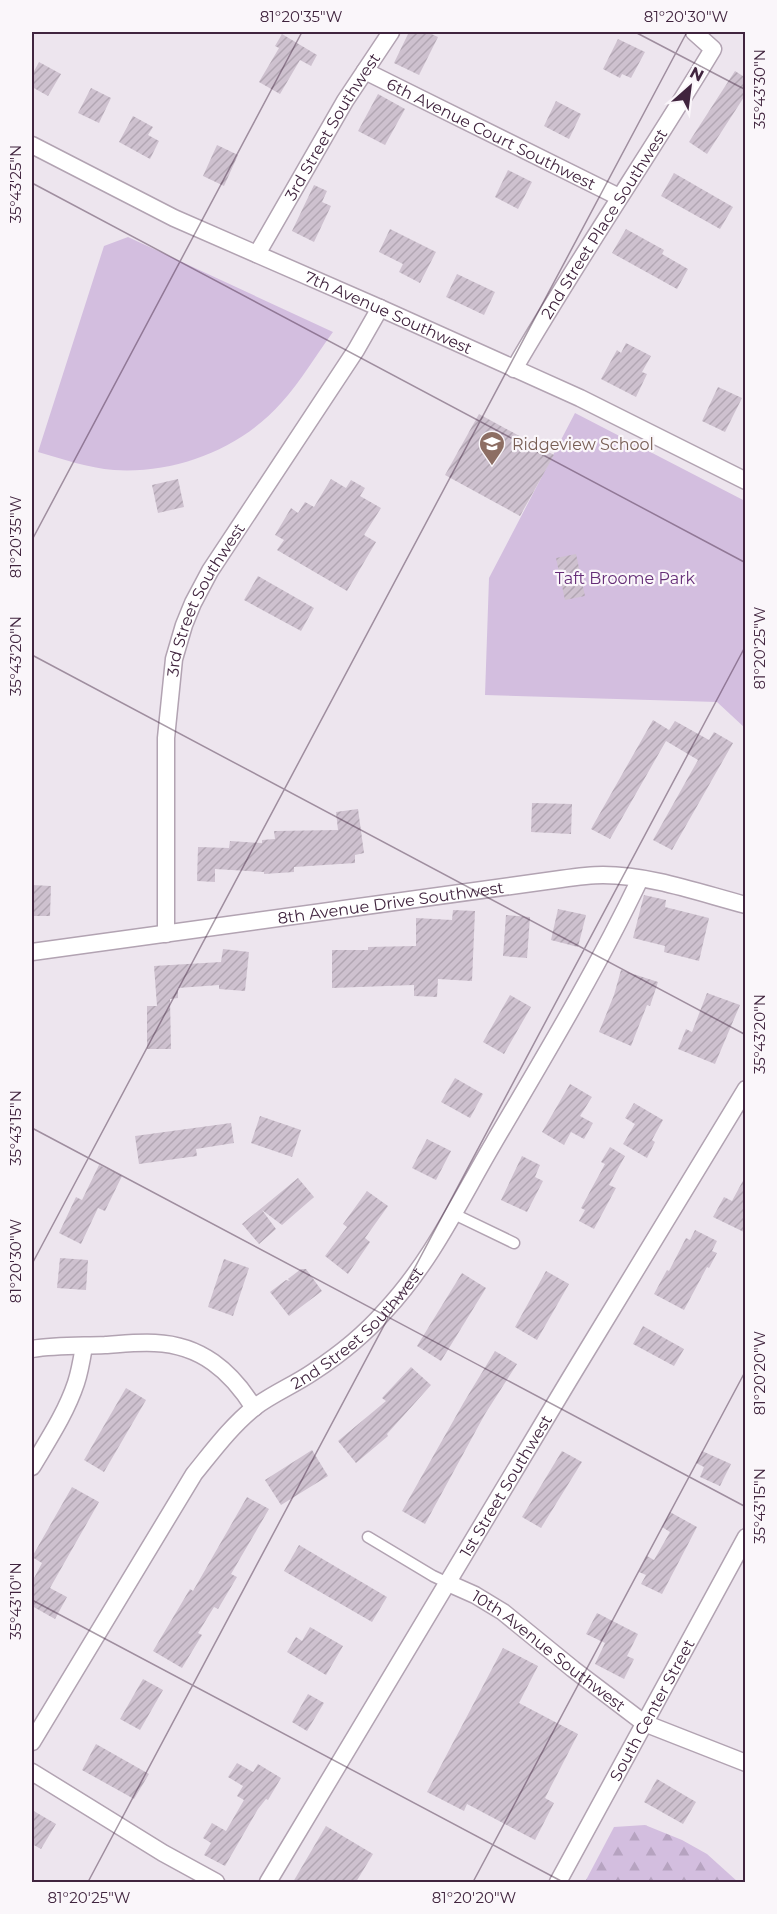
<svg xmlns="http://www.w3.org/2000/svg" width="777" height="1914" font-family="Montserrat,sans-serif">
	<defs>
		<pattern id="forest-firs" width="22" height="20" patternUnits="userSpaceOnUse" patternTransform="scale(1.5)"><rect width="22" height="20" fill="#d3bedf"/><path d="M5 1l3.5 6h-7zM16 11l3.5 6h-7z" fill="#b6a3c0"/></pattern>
		<pattern id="building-hatch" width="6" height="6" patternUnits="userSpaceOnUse" patternTransform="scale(1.5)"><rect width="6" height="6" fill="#cec1cf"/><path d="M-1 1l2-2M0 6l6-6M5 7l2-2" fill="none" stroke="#b2a6b3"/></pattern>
	</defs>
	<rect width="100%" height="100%" fill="#ede5ee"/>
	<path fill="url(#forest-firs)" d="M645 1825 682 1840 707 1854 738 1882H585L614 1827Z"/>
	<g fill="#d3bedf">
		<path d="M128 237 333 332C316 355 301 381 282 402 241 449 176 474 114 470 88 468 63 459 38 452L104 246Z"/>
		<path d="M575 413 745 501V728L717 702 485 695 489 578Z"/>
	</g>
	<g fill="url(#building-hatch)">
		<path d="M409 32H427L438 37 419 75 394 63Z"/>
		<path d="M282 34 317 55 311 66 300 60 280 94 259 82 279 48 275 46Z"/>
		<path d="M618 39 645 52 631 78 622 74 620 78 603 69Z"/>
		<path d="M39 62 61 74 48 96 32 87V75Z"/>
		<path d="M735 71 746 78V94L707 154 689 142Z"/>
		<path d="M91 88 111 98 99 123 78 113Z"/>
		<path d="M378 94 405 109 385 145 358 131Z"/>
		<path d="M556 101 581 114 569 139 544 126Z"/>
		<path d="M133 116 153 127 148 135 159 141 150 159 119 142Z"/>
		<path d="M217 145 238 155 224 186 203 176Z"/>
		<path d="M508 170 532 182 518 209 495 197Z"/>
		<path d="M674 173 733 207 720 229 661 196Z"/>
		<path d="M314 185 327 191 322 202 331 206 314 242 292 231Z"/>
		<path d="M390 229 436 252 420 283 399 272 403 264 379 252Z"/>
		<path d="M626 229 664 250 662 254 688 269 677 289 612 253Z"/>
		<path d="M457 274 495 292 484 315 446 297Z"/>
		<path d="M626 343 651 356 642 372 647 374 636 397 601 379 617 350 621 353Z"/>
		<path d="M718 387 742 398 725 432 702 421Z"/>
		<path d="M479 414 554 455 520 516 445 475Z"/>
		<path d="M178 479 184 507 158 513 152 485Z"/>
		<path d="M331 479 346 488 351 480 365 488 360 496 381 508 364 535 376 542 347 591 277 550 284 540 275 535 291 508 298 513 305 502 314 507Z"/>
		<path d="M576 554 585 596 565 600 556 558Z"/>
		<path d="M258 576 314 608 301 631 244 600Z"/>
		<path d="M653 720 669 730 675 721 709 740 714 732 733 743 672 850 653 840 698 760 666 741 610 839 591 829Z"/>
		<path d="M532 803 572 804 571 834 531 832Z"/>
		<path d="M358 809 364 853 355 855V863L294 867V872L264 874V872L215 869V882L197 881 198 847 229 848 230 841 262 843V840L275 839 274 831 338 830 336 812Z"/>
		<path d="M32 885 51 886 50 916H32Z"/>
		<path d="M644 895 666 900 665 907 709 918 699 961 664 952 665 946 633 938Z"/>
		<path d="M558 909 586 915 578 947 551 940Z"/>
		<path d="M453 910 475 911 472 981 438 979 437 997 414 996V985L332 988V950H368V947L416 946V918L452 920Z"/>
		<path d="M506 915 530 917 527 958 503 956Z"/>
		<path d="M223 949 249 952 245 991 219 989V985L178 988V998L170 999 171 1049H147V1006H157L154 966 221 962Z"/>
		<path d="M621 970 658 982 650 1006 647 1005 631 1046 599 1032 614 995Z"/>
		<path d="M707 993 740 1005 715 1064 678 1049 686 1029 692 1032Z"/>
		<path d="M510 995 531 1007 504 1054 483 1042Z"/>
		<path d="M455 1078 483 1094 470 1118 441 1102Z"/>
		<path d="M570 1084 592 1097 580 1116 593 1123 584 1139 571 1132 564 1145 542 1132Z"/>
		<path d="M634 1103 663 1120 652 1140 655 1142 647 1158 623 1144 635 1124 625 1118Z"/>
		<path d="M260 1116 301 1130 292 1157 251 1143Z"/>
		<path d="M231 1123 234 1143 196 1149 197 1156 139 1164 135 1136Z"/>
		<path d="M427 1139 451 1151 436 1180 412 1168Z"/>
		<path d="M610 1147 625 1156 609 1185 616 1188 594 1229 579 1221 585 1210 581 1208 605 1164 601 1162Z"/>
		<path d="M522 1156 540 1165 535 1177 543 1181 527 1212 501 1200Z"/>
		<path d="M99 1165 122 1176 105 1211 98 1208 81 1244 59 1233 76 1197 82 1200Z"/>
		<path d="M746 1175V1233L713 1217 724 1197 732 1201Z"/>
		<path d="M298 1178 314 1197 282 1225 262 1210 276 1229 259 1244 242 1224Z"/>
		<path d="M367 1191 388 1206 365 1238 370 1242 348 1274 325 1256 347 1227 343 1224Z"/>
		<path d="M695 1230 717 1241 712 1251 717 1253 709 1268 707 1267 684 1310 654 1294 667 1270 669 1271 686 1238 690 1240Z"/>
		<path d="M60 1258 88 1260 86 1290 57 1288Z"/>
		<path d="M224 1259 249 1268 233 1316 208 1307Z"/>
		<path d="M301 1269H306L322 1291 289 1316 270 1292 286 1280 290 1281 288 1279Z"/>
		<path d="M546 1271 569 1284 537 1340 515 1327Z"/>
		<path d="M462 1273 486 1288 441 1361 417 1346Z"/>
		<path d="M643 1326 684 1349 674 1366 633 1344Z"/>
		<path d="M495 1351 517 1364 485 1414 425 1524 402 1511 464 1402Z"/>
		<path d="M411 1367 431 1385 387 1434 388 1436 356 1463 338 1441 386 1401 382 1398Z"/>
		<path d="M126 1388 146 1400 104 1472 84 1460Z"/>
		<path d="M312 1450 328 1476 281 1505 265 1480Z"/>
		<path d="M562 1451 582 1462 541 1528 522 1517Z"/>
		<path d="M702 1451 731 1464 720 1486 700 1477 704 1467 696 1463Z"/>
		<path d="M72 1487 99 1502 50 1588 67 1597 55 1619 32 1606V1582L42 1563 32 1557Z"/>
		<path d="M247 1497 269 1509 231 1574 237 1577 218 1609 214 1607 198 1633 202 1635 182 1668 153 1651 190 1589 193 1591Z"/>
		<path d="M670 1512 697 1527 662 1594 641 1584 646 1575 639 1572 647 1556 654 1560 670 1532 662 1527Z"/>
		<path d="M299 1545 387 1597 372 1622 284 1571Z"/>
		<path d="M597 1613 638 1634 627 1656 634 1659 624 1679 595 1664 605 1643 586 1634Z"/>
		<path d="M310 1627 343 1646 326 1675 287 1652 296 1637 302 1641Z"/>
		<path d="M503 1648 538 1666 519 1703 578 1734 545 1798 554 1803 535 1840 467 1804 464 1811 427 1792Z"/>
		<path d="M143 1679 163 1690 140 1730 120 1719Z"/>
		<path d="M308 1694 324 1703 307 1731 292 1722Z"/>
		<path d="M96 1744 149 1774 134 1799 82 1770Z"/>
		<path d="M237 1763 253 1772 258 1764 281 1778 268 1800 266 1799 258 1809 225 1866 204 1855 211 1843 203 1838 212 1823 226 1831 244 1800 237 1796 243 1786 228 1777Z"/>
		<path d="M657 1779 696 1802 683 1824 644 1802Z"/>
		<path d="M32 1810 56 1824 41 1849 32 1844Z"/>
		<path d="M326 1826 373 1854 356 1882H293Z"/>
	</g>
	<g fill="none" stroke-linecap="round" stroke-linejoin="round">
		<defs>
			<g id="service">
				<path d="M454 1214 514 1243"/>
				<path d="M368 1537 433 1576 448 1583"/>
			</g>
			<g id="minor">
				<path id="s1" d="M365 71 619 197"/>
				<path id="s2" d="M257 254 345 101 391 32"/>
				<path id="s3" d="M514 369C577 260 648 157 713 49L694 32"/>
				<path id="s4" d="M166 934V738L174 659 184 625 193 603 210 571 356 350 380 308"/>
				<path id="s5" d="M32 952 561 879C575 877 590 875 603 875 651 875 700 893 746 905"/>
				<path d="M32 1349C56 1345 80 1346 105 1345 121 1344 139 1342 155 1343 201 1345 231 1371 254 1408"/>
				<path d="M32 1467C48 1440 66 1413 76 1383 80 1371 82 1358 84 1346"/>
				<path id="s6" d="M448 1583 475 1595 503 1612 573 1669 644 1723 746 1763"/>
				<path id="s7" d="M32 1742 194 1474C212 1452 231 1426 255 1407 272 1394 294 1385 313 1372 339 1355 364 1335 385 1311 431 1262 459 1202 493 1144 544 1057 596 971 640 879"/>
				<path d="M32 1772 163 1853 216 1882"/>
				<path id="s8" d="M268 1882 569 1380 746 1089"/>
			</g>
			<g id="tertiary">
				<path id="s9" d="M32 145 174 218 380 308 580 398 746 481"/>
				<path id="s10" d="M558 1882 746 1537"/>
			</g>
		</defs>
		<use href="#service" stroke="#b2a3b2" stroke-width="13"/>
		<use href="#minor" stroke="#b2a3b2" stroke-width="19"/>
		<use href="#tertiary" stroke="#b2a3b2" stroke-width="19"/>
		<use href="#service" stroke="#fff" stroke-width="10"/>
		<use href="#minor" stroke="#fff" stroke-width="16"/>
		<use href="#tertiary" stroke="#fff" stroke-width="16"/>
	</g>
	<path fill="none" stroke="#40243e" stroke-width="1.5" stroke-opacity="0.45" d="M635 32 746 90M32 183 746 563M32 540 302 32M32 655 746 1035M32 1128 746 1507M32 1264 687 32M32 1600 563 1882M88 1882 746 645M473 1882 746 1370"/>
	<defs>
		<symbol id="school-pin" viewBox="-11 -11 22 30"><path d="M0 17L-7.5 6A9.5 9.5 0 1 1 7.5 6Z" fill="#8d6e63" stroke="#faf6fa"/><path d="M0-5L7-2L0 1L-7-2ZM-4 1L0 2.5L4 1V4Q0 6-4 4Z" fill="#fff"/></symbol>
	</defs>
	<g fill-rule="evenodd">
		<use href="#school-pin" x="477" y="429" width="30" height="40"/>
	</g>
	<g text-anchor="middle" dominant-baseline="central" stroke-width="4.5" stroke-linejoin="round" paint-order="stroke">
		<g font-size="16" fill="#40243e" stroke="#faf6fa">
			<text stroke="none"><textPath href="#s2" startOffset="148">3rd Street Southwest</textPath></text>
			<text stroke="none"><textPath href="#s1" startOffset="141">6th Avenue Court Southwest</textPath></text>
			<text stroke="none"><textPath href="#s3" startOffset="171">2nd Street Place Southwest</textPath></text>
			<text stroke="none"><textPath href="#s9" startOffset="394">7th Avenue Southwest</textPath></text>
			<text stroke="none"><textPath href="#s4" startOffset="342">3rd Street Southwest</textPath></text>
			<text stroke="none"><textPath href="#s5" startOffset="362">8th Avenue Drive Southwest</textPath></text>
			<text stroke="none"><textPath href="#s7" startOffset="534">2nd Street Southwest</textPath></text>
			<text stroke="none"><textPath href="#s8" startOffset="462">1st Street Southwest</textPath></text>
			<text stroke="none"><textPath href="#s6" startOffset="122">10th Avenue Southwest</textPath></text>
			<text stroke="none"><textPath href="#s10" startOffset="196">South Center Street</textPath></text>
		</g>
		<g font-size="16" fill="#785e54" stroke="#faf6fa" text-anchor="start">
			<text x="512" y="444">Ridgeview School</text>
		</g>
		<g font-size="16" fill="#652d77" stroke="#faf6fa">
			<text x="625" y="578">Taft Broome Park</text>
		</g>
	</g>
	<rect width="777" height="1914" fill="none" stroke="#faf6fa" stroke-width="66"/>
	<g transform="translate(690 87) rotate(28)" stroke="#faf6fa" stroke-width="4.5" paint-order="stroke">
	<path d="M0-4.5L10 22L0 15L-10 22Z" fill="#40243e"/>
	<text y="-9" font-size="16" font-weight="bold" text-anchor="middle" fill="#40243e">N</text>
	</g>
	<rect x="33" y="33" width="711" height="1848" fill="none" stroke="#40243e" stroke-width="2"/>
	<g font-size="15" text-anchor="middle" fill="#40243e">
		<text x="301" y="22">81°20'35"W</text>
		<text x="686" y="22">81°20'30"W</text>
		<text transform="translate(760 89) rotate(-90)" y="5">35°43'30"N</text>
		<text transform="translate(16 184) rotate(-90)" y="5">35°43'25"N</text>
		<text transform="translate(16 537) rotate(-90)" y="5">81°20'35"W</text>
		<text transform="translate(760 648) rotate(-90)" y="5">81°20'25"W</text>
		<text transform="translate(16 656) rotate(-90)" y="5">35°43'20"N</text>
		<text transform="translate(760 1034) rotate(-90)" y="5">35°43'20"N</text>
		<text transform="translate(16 1128) rotate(-90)" y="5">35°43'15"N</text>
		<text transform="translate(16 1261) rotate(-90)" y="5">81°20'30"W</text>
		<text transform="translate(760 1373) rotate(-90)" y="5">81°20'20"W</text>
		<text transform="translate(760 1506) rotate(-90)" y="5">35°43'15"N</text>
		<text transform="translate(16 1601) rotate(-90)" y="5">35°43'10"N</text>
		<text x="89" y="1903">81°20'25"W</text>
		<text x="474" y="1903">81°20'20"W</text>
	</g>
</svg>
